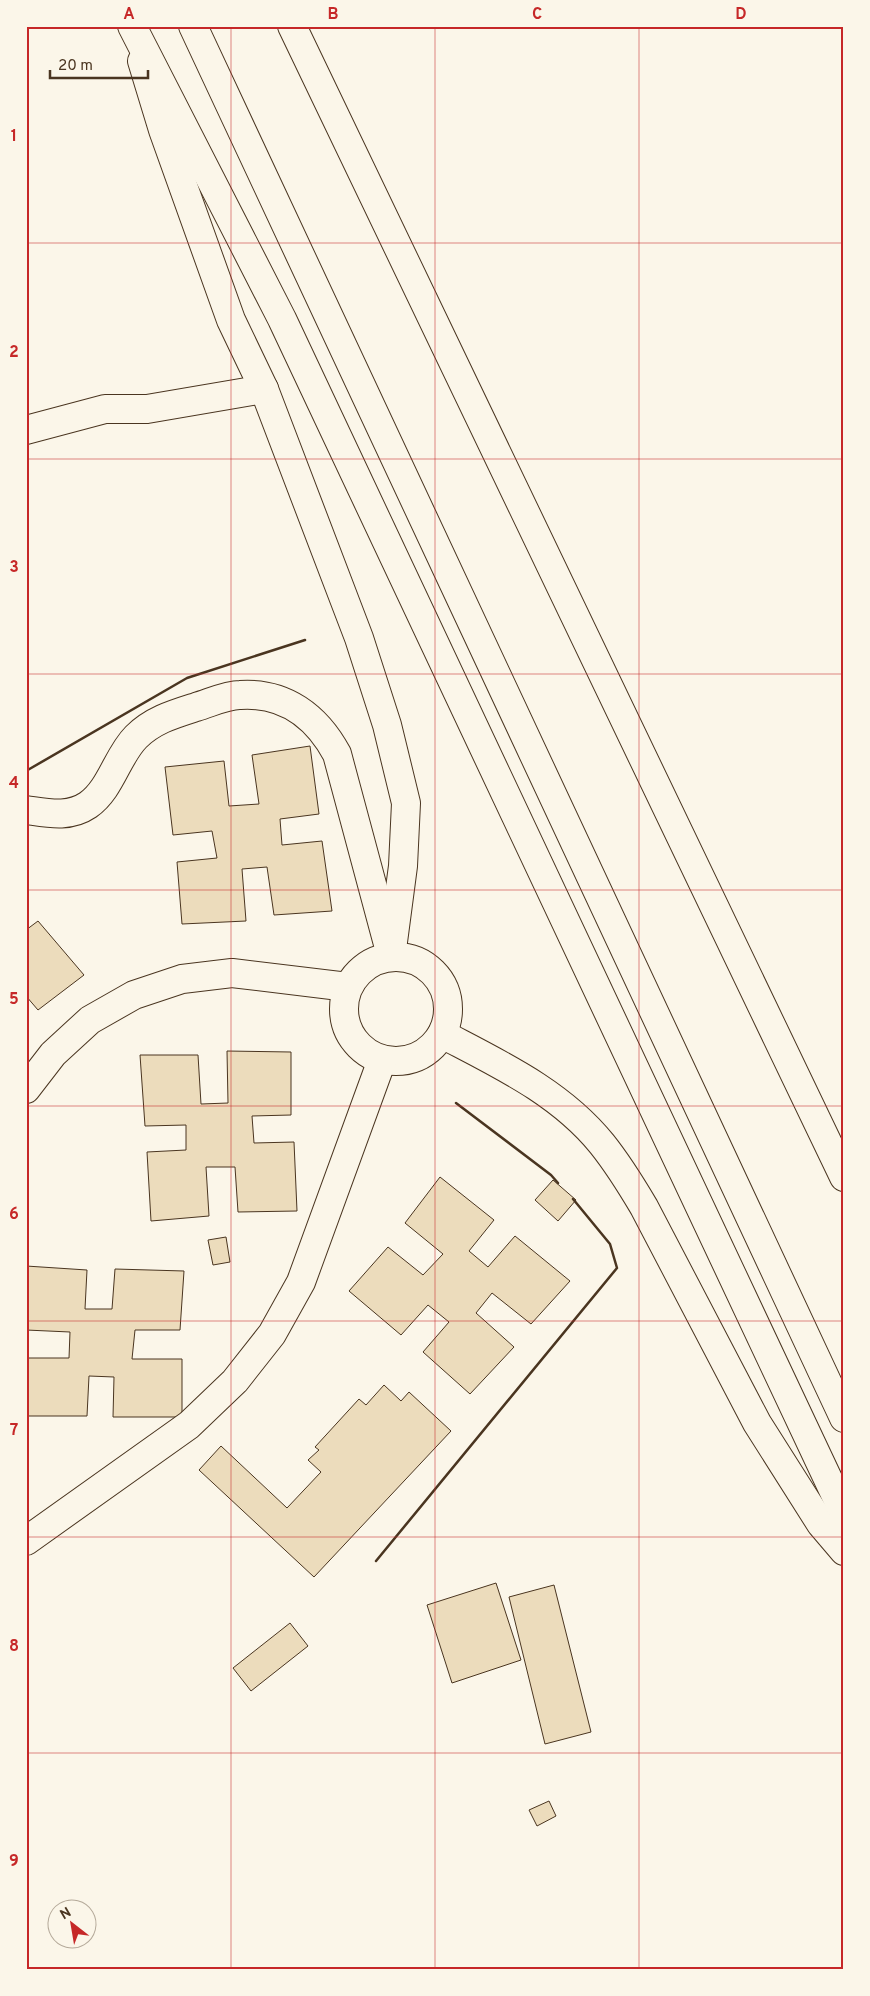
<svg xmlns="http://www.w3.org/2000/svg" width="870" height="1996" font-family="Overpass,sans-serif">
	<rect width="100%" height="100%" fill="#fbf6e9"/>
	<g fill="#ecdcbc" stroke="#4a3520">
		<path d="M310 746 319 814 280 819 282 845 322 841 332 911 274 915 267 867 242 869 246 921 182 924 177 862 217 858 212 831 173 835 165 767 224 761 229 806 259 804 252 755Z"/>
		<path d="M38 921 84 975 38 1010 26 996V930Z"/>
		<path d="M227 1051 291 1052V1115L252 1116 254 1143 294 1142 297 1211 238 1212 235 1167H206L209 1216 151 1221 147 1152 186 1150V1125L145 1126 140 1055H198L201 1104 228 1103Z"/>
		<path d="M440 1177 494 1220 469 1251 488 1267 515 1236 570 1281 531 1324 492 1293 476 1313 514 1347 470 1394 423 1352 449 1322 428 1305 401 1335 349 1291 388 1247 423 1275 443 1254 405 1223Z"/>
		<path d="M553 1180 576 1200 558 1221 535 1200Z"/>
		<path d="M226 1237 230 1262 213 1265 208 1240Z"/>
		<path d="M26 1266 87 1270 85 1309H112L115 1269 184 1271 180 1330H135L132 1359H182V1417H113L114 1377 89 1376 87 1416H26V1358H69L70 1332 26 1330Z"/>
		<path d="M384 1385 401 1401 409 1392 451 1431 314 1577 199 1470 221 1446 287 1508 321 1472 308 1460 319 1450 315 1447 359 1399 366 1405Z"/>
		<path d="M496 1583 521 1660 452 1683 427 1605Z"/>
		<path d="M554 1585 591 1732 545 1744 509 1597Z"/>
		<path d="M290 1623 308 1646 251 1691 233 1668Z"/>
		<path d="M549 1801 556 1816 537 1826 529 1810Z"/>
	</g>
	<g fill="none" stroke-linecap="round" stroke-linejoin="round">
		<defs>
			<g id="minor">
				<path d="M292 26 844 1177"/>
				<path d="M142 61 163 130 231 320 264 389 359 638 387 725 406 803 403 866 391 957"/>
				<path d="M26 430 105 409H147L264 389"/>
				<path d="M26 810C48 813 69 818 88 805 111 789 117 756 136 737 153 720 174 714 196 707 210 703 226 695 240 695 285 692 317 717 337 754L388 944"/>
				<circle cx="396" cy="1009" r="52"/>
				<path d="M442 1034C499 1064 560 1092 602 1144 618 1164 631 1185 644 1207L757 1423 821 1524 844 1551"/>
				<path d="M26 1089 53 1054 90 1020 134 995 182 979 232 973 348 987"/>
				<path d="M26 1541 189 1425 235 1381 272 1334 301 1282 382 1060"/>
			</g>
			<g id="trunk">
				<path d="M132 26 282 319 844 1513"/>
				<path d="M193 26 844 1418"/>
			</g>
		</defs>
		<use href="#minor" stroke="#4a3520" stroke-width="30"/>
		<use href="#trunk" stroke="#4a3520" stroke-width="30"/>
		<use href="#minor" stroke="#fbf6e9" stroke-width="28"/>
		<use href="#trunk" stroke="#fbf6e9" stroke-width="28"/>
		<g stroke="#4a3520" stroke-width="2.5">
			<path d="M26 771 187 678 305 640"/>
			<path d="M456 1103 551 1175 558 1183"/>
			<path d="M376 1561 617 1268 610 1244 573 1199"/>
		</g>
	</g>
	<path fill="none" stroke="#c62828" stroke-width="1" stroke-opacity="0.55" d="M231 26V1970M435 26V1970M639 26V1970M26 243H844M26 459H844M26 674H844M26 890H844M26 1106H844M26 1321H844M26 1537H844M26 1753H844"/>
	<rect width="870" height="1996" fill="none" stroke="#fbf6e9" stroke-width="55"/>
	<g transform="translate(72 1924) rotate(329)"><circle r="24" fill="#fbf6e9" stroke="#b4a999"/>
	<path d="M0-4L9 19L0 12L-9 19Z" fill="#c62828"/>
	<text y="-8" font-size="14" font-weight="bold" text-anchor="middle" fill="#4a3520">N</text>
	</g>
	<path d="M50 70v8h98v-8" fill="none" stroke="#4a3520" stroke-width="2.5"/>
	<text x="58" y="70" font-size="15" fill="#4a3520" stroke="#fbf6e9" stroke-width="4" paint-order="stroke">20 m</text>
	<rect x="28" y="28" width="814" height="1940" fill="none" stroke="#c62828" stroke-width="2"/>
	<g font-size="16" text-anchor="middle" font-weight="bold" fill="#c62828">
		<text x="129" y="19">A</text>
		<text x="333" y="19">B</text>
		<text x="537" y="19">C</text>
		<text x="741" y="19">D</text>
		<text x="14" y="141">1</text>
		<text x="14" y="357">2</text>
		<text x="14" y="572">3</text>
		<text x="14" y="788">4</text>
		<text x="14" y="1004">5</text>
		<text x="14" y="1219">6</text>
		<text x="14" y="1435">7</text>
		<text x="14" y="1651">8</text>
		<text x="14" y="1866">9</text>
	</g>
</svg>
